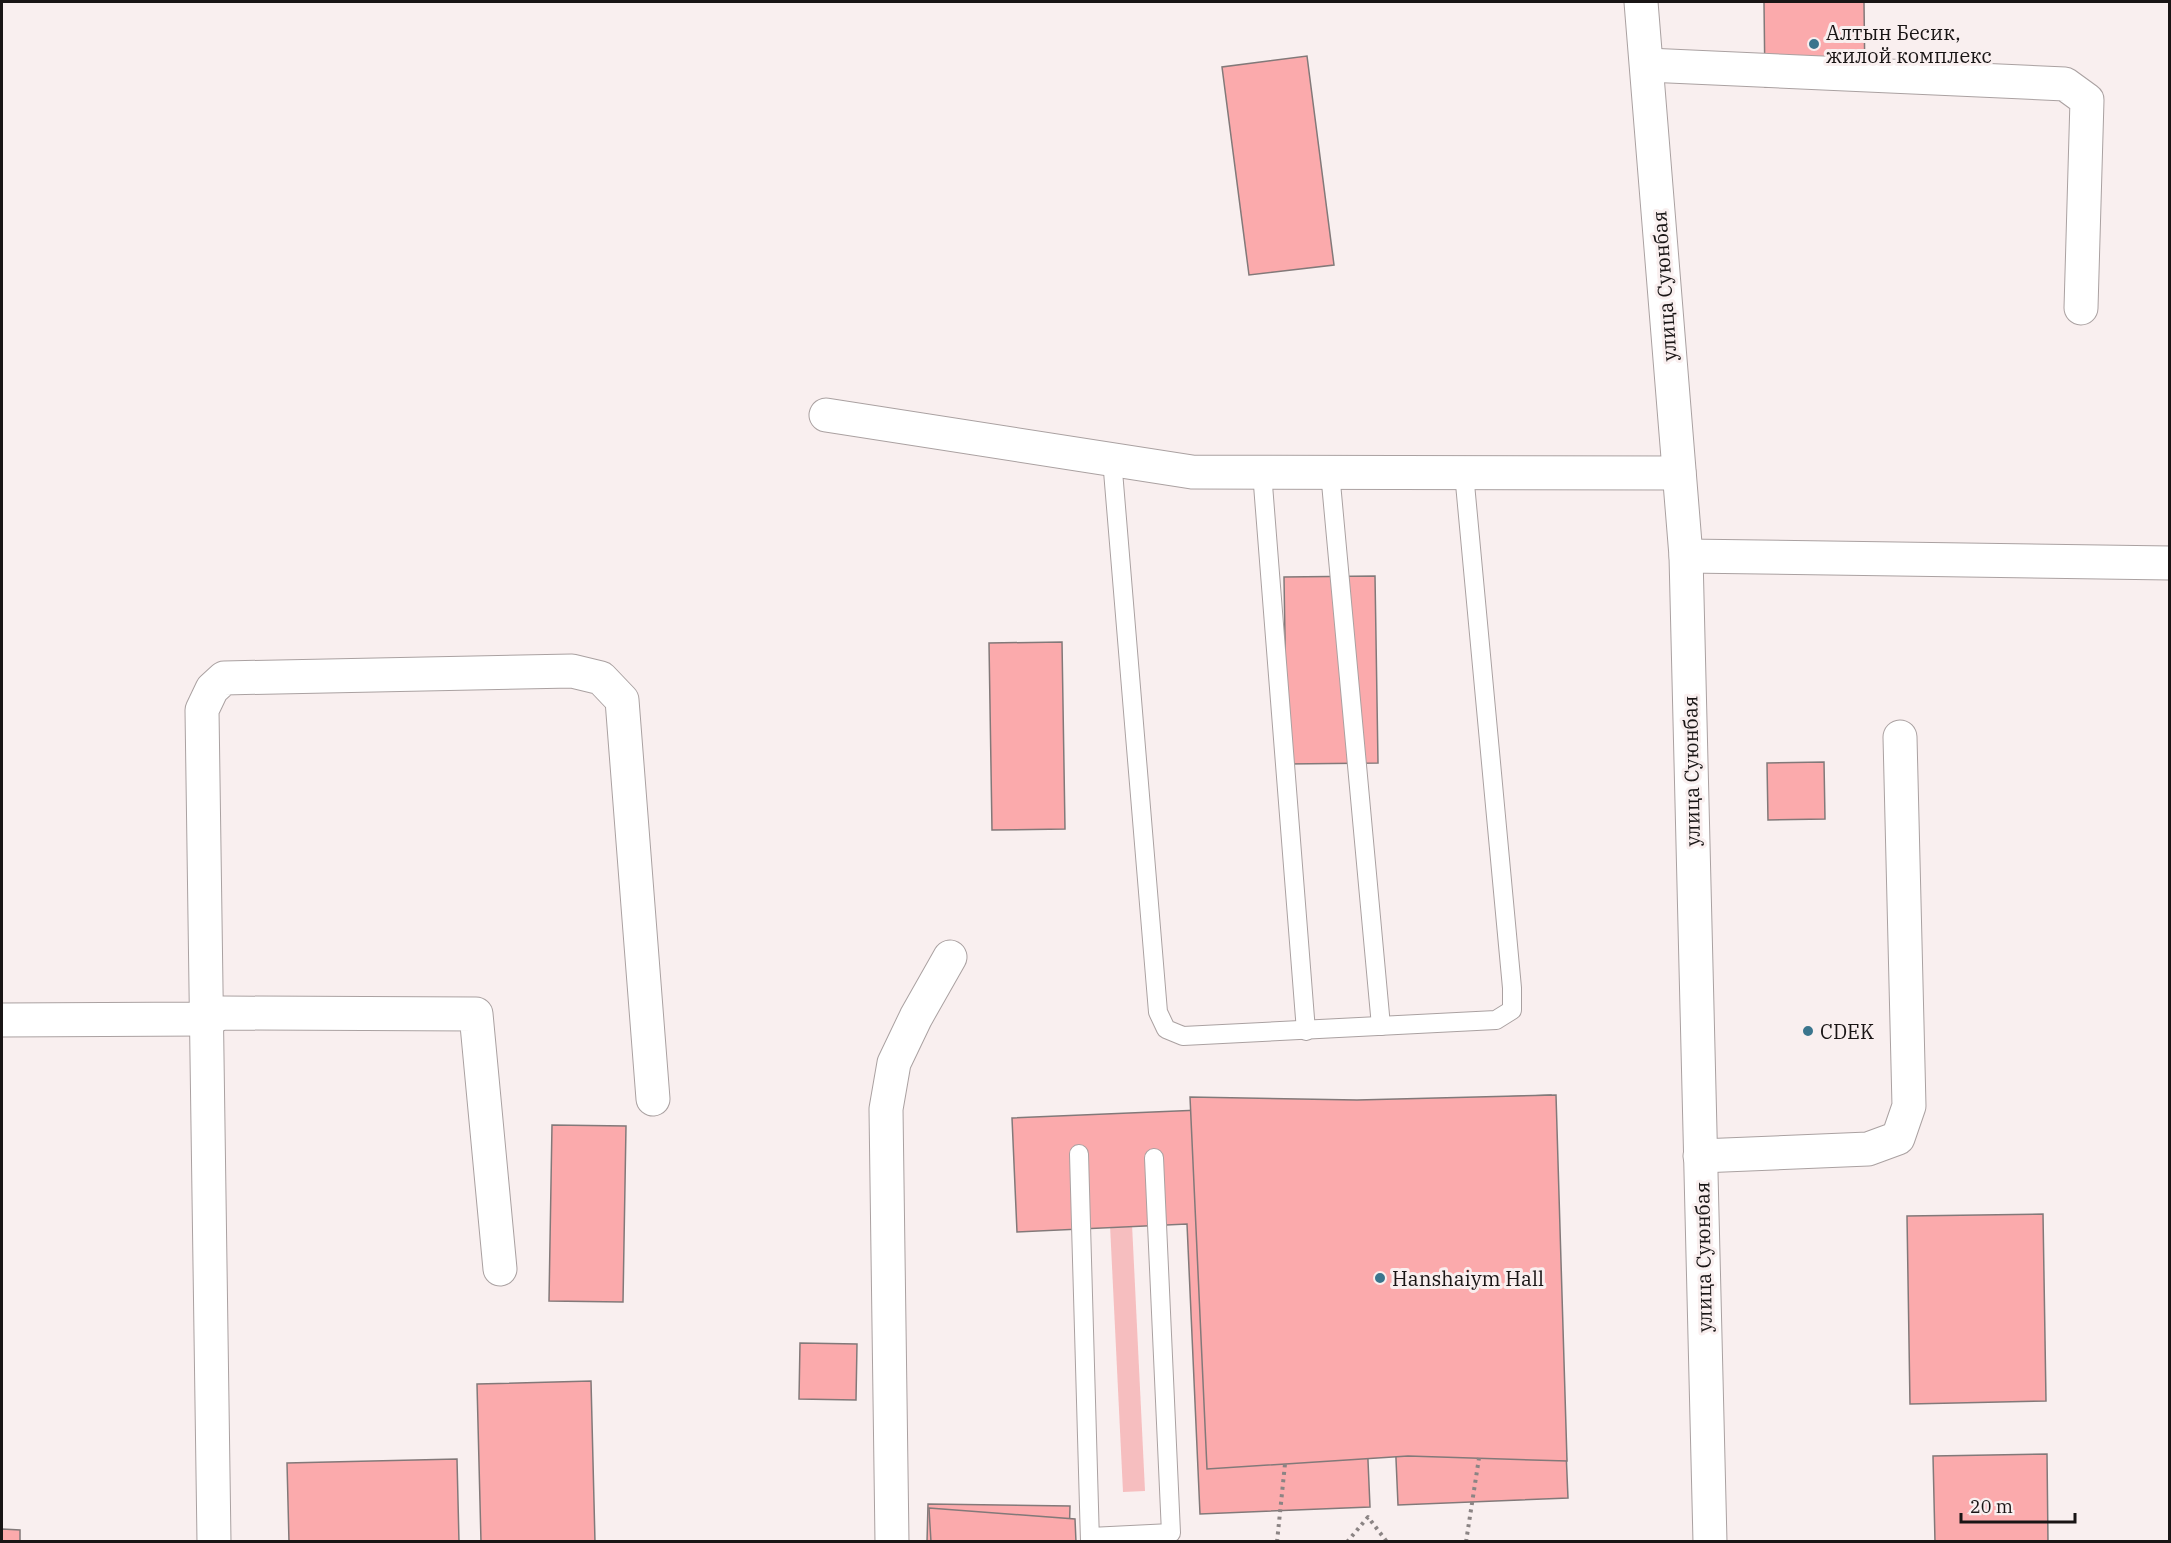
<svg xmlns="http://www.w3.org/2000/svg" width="2171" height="1543" font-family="'IBM Plex Serif',serif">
	<rect width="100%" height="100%" fill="#f9efef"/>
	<path fill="#f6bebf" d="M1130 1183 1145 1491 1123 1492 1108 1184Z"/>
	<g fill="#fbaaac" stroke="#827979" stroke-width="1.5">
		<path d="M1764 2H1864L1865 86 1765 87Z"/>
		<path d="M1307 56 1334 265 1249 275 1222 67Z"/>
		<path d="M1375 576 1378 763 1287 764 1284 577Z"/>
		<path d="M1062 642 1065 829 992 830 989 643Z"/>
		<path d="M1824 762 1825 819 1768 820 1767 763Z"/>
		<path d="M1551 1095 1568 1498 1398 1505 1382 1136 1354 1137 1370 1507 1200 1514 1187 1224 1017 1232 1012 1118Z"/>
		<path d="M1556 1095 1567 1461 1408 1456 1207 1469 1190 1097 1357 1100Z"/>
		<path d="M552 1125 626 1126 623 1302 549 1301Z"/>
		<path d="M2043 1214 2046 1401 1910 1404 1907 1216Z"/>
		<path d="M800 1343 857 1344 856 1400 799 1399Z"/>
		<path d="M591 1381 595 1542H481L477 1384Z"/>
		<path d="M2047 1454 2048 1542H1935L1933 1456Z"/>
		<path d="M457 1459 459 1542H289L287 1463Z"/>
		<path d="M928 1504 1070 1506 1069 1542H927Z"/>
		<path d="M929 1508 1075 1519 1076 1542H931Z"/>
		<path d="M2 1529 20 1530V1542H2Z"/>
	</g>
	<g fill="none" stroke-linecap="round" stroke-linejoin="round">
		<defs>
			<g id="service">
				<path d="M1112 459 1158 1012 1166 1029 1183 1036 1496 1020 1512 1010V988L1464 473"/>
				<path d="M1262 472 1306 1031"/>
				<path d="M1330 472 1381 1026"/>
				<path d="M1079 1154 1090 1542"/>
				<path d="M1090 1537 1171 1533 1154 1158"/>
			</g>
			<g id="minor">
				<path d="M1641 2 1686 556 1710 1542"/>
				<path d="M1647 65 2065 84 2087 100 2081 308"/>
				<path d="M826 415 1192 472 1679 473"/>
				<path d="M1686 556 2170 563"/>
				<path d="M2 1020 206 1019 223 1013 476 1014 500 1269"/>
				<path d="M1700 1156 1868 1149 1898 1138 1909 1106 1900 737"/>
				<path d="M214 1542 202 710 212 689 224 678 572 671 601 678 622 700 653 1099"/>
				<path d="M892 1542 886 1109 894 1063 916 1017 950 957"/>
			</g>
		</defs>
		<use href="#service" stroke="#aaa1a1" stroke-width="20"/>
		<use href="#minor" stroke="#aaa1a1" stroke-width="35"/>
		<g stroke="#8b8484" stroke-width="4" stroke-dasharray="3 4.5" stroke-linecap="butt">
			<path d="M1277 1542 1285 1464"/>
			<path d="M1347 1542 1368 1517 1387 1542"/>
			<path d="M1466 1542 1479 1458"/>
		</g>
		<use href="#service" stroke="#fff" stroke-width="18"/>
		<use href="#minor" stroke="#fff" stroke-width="33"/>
	</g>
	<g fill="#3a758d" stroke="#f9efef" stroke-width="2">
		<circle cx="1814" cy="44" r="6"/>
		<circle cx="1808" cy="1031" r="6"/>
		<circle cx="1380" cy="1278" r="6"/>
	</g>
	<g text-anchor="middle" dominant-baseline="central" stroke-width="6" stroke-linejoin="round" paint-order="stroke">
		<g font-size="20" fill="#191515" stroke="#f9efef" text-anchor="start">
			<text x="1826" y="32">Алтын Бесик,<tspan x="1826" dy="23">жилой комплекс</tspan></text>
			<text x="1820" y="1031">CDEK</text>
			<text x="1392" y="1278">Hanshaiym Hall</text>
		</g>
		<g font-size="20" fill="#191515" stroke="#f9efef">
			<text transform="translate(1664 286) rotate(-94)">улица Суюнбая</text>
			<text transform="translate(1691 771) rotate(-91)">улица Суюнбая</text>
			<text transform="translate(1703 1257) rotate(-91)">улица Суюнбая</text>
		</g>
	</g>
	<rect width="2171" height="1543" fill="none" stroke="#191515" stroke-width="6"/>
	<path d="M1961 1513v9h114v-9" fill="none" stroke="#191515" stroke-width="3"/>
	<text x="1970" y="1513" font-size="18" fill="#191515" stroke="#f9efef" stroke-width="4.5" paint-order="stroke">20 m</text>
</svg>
